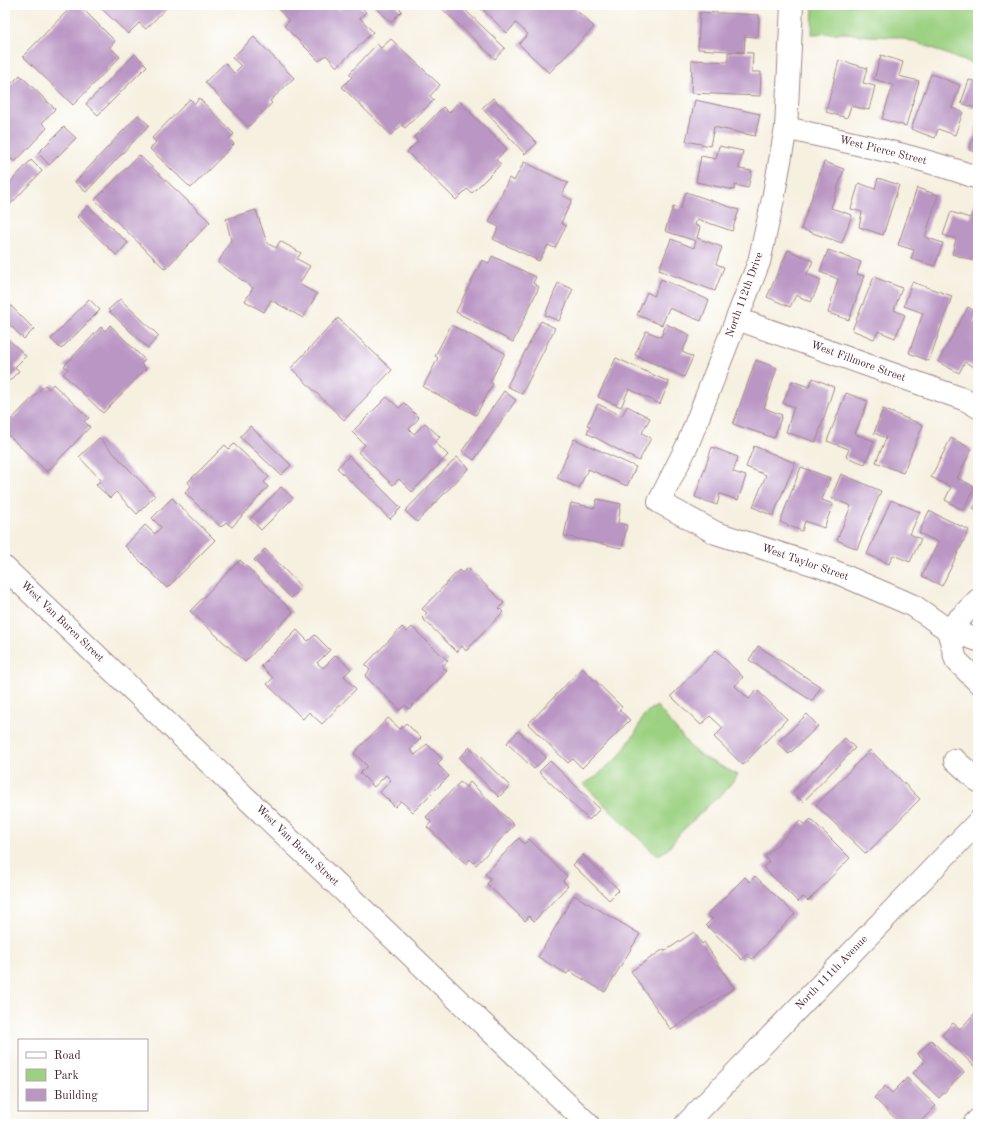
<svg xmlns="http://www.w3.org/2000/svg" width="983" height="1129" font-family="'Old Standard TT',serif">
	<rect width="100%" height="100%" fill="#fff"/>
	<filter id="ink" filterUnits="userSpaceOnUse"><feTurbulence type="fractalNoise" baseFrequency=".025" numOctaves="2"/><feDisplacementMap in="SourceGraphic" scale="8" xChannelSelector="R" yChannelSelector="G"/><feConvolveMatrix kernelMatrix="1 2 1 2 8 2 1 2 1" color-interpolation-filters="sRGB"/></filter>
	<filter id="wash" filterUnits="userSpaceOnUse"><feTurbulence type="fractalNoise" baseFrequency=".012" numOctaves="4" result="noise"/><feDisplacementMap in="SourceGraphic" scale="16" xChannelSelector="R" yChannelSelector="G"/><feGaussianBlur stdDeviation="0.9" result="paint"/><feColorMatrix in="noise" values="0 0 0 0 0 0 0 0 0 0 0 0 0 0 0 0 0 1.4 0 .05"/><feComposite in="paint" operator="in"/></filter>
	<g filter="url(#wash)">
		<rect width="100%" height="100%" fill="#f6f0e0"/>
		<g fill="#9cd182" stroke="#737856">
			<path d="M813 5H978V65L958 59 930 47 898 37 870 36 844 33 812 34Z"/>
			<path d="M657 706 692 749 707 759 738 775 723 793 711 803 680 833 668 849 657 856 583 784 596 777 606 767 618 758 637 730 642 718 647 712Z"/>
		</g>
		<g id="blocks">
			<g fill="#ba96c4">
				<path d="M73 5H79L115 41 110 47 120 57 73 105 23 56Z"/>
				<path d="M98 5H169L146 29 139 23 128 34Z"/>
				<path d="M280 5H333L339 10 344 5H359L366 12 360 18 373 32 337 67 326 55 319 61 284 26 289 21 277 8Z"/>
				<path d="M373 5H396L402 11 391 22Z"/>
				<path d="M438 5H460L505 48 495 59Z"/>
				<path d="M478 5H552L554 7 556 5H571L594 27 549 73 519 44 528 34 516 23 507 33Z"/>
				<path d="M700 12 759 15 758 37 745 36 744 52 698 49Z"/>
				<path d="M254 37 294 78 270 101 272 103 248 127 205 82 225 63 234 73 241 66 232 58Z"/>
				<path d="M391 39 440 85 430 96 434 100 405 128 402 125 391 135 342 87 352 77 349 74 377 44 381 48Z"/>
				<path d="M728 52 753 53 752 72H761L760 96 691 93 692 60 728 62Z"/>
				<path d="M135 54 147 66 98 115 86 104Z"/>
				<path d="M881 55 903 62 899 76 919 81 906 126 882 119 893 85 874 79Z"/>
				<path d="M839 60 867 68 863 83 875 86 869 110 851 106 847 118 826 112Z"/>
				<path d="M931 74 960 85 952 108 963 112 955 135 938 129 935 138 911 129Z"/>
				<path d="M20 75 55 109 42 123 47 128 15 162 9 157 5 161V86L7 88Z"/>
				<path d="M969 80 978 82V109L961 103Z"/>
				<path d="M199 98 234 134 229 139 234 144 191 188 150 149 156 142 152 138 190 99 195 104Z"/>
				<path d="M493 98 537 143 525 154 482 108Z"/>
				<path d="M695 100 760 114 755 136 714 127 710 146 686 141Z"/>
				<path d="M459 101 507 149 496 160 501 164 472 193 467 189 456 200 407 152 418 141 414 137 443 107 449 113Z"/>
				<path d="M138 115 149 125 86 192 75 182Z"/>
				<path d="M978 123V153L969 150Z"/>
				<path d="M64 127 76 138 49 165 38 153Z"/>
				<path d="M719 146 743 151 739 169 752 171 748 188 735 185 734 190 696 182 701 156 716 159Z"/>
				<path d="M139 155 210 222 165 269 95 200Z"/>
				<path d="M31 160 42 171 5 210V188Z"/>
				<path d="M524 162 568 183 562 195 572 200 561 223 566 226 555 248 548 245 539 261 493 239 499 227 489 222 509 178 514 181Z"/>
				<path d="M824 162 844 169 831 208 852 215 842 243 801 229Z"/>
				<path d="M878 178 899 185 883 235 859 227 862 212 851 209 859 183 875 189Z"/>
				<path d="M917 188 938 195 925 237 943 243 935 266 911 259 914 250 898 245Z"/>
				<path d="M686 192 739 210 732 231 697 219 695 225 700 227 697 238 722 247 716 264 724 267 715 291 659 270 671 239 694 248 696 241 665 231 673 207 680 209Z"/>
				<path d="M88 206 128 243 116 255 77 217Z"/>
				<path d="M974 207 978 208V262L952 254 956 239 943 235 951 212 970 218Z"/>
				<path d="M256 210 267 243 276 248 280 241 301 253 297 259 310 266 299 284 317 294 303 318 271 300 264 312 245 301 253 288 218 263 231 240 226 219Z"/>
				<path d="M788 250 813 261 807 274 821 280 811 302 796 295 790 307 767 297Z"/>
				<path d="M828 250 861 262 857 274 864 276 849 320 828 313 838 279 820 272Z"/>
				<path d="M492 256 536 277 533 283 539 287 513 342 456 312 482 260 489 263Z"/>
				<path d="M874 277 902 288 894 310 905 315 895 338 878 331 874 339 852 330Z"/>
				<path d="M661 279 709 300 701 321 669 308 662 325 637 315 647 292 654 296Z"/>
				<path d="M912 282 952 296 929 361 909 353 923 313 904 306Z"/>
				<path d="M558 283 573 289 559 321 545 315Z"/>
				<path d="M89 299 100 310 61 349 51 339Z"/>
				<path d="M120 299 159 336 148 348 108 310Z"/>
				<path d="M5 300 34 329 24 339 5 320Z"/>
				<path d="M968 307 978 313 974 322 978 324V369L965 362 959 373 938 362Z"/>
				<path d="M338 318 392 370 344 420 291 368Z"/>
				<path d="M541 321 555 328 522 394 507 386Z"/>
				<path d="M666 324 690 335 682 352 693 357 684 377 635 355 646 331 661 337Z"/>
				<path d="M110 325 145 360 141 364 146 369 103 413 63 374 68 369 64 366 101 327 105 331Z"/>
				<path d="M451 325 505 353 490 382 493 384 476 415 423 387 438 358 435 356Z"/>
				<path d="M5 336 26 356 15 367 19 371 5 385Z"/>
				<path d="M616 358 669 382 660 404 629 389 621 407 598 397Z"/>
				<path d="M756 360 777 368 764 408 782 415 774 438 733 424Z"/>
				<path d="M813 378 834 387 816 442 786 432 794 407 783 403 792 381 809 387Z"/>
				<path d="M53 384 89 418 84 421 90 427 47 472 5 432V426L45 385 49 389Z"/>
				<path d="M504 391 516 400 474 460 462 451Z"/>
				<path d="M846 393 868 401 855 434 874 441 865 464 846 457 849 449 827 441Z"/>
				<path d="M387 397 399 408 404 403 419 418 409 429 414 434 425 423 440 437 435 442 448 455 412 492 399 479 393 485 376 469 358 452 365 445 352 432Z"/>
				<path d="M598 404 622 416 627 406 650 418 642 433 651 438 639 461 587 433 590 426 587 425Z"/>
				<path d="M883 409 923 425 903 473 876 462 886 438 874 433Z"/>
				<path d="M250 426 291 465 281 475 240 437Z"/>
				<path d="M99 438 155 496 137 514 116 492 110 498 96 485 101 480 79 457Z"/>
				<path d="M951 438 972 449 957 478 975 487 963 510 945 500 951 487 931 477Z"/>
				<path d="M574 439 636 467 627 486 588 469 579 488 557 478Z"/>
				<path d="M234 444 269 477 264 482 268 487 232 527 226 522 221 527 185 493 191 486 188 482 225 445 229 449Z"/>
				<path d="M754 446 795 463 773 516 753 507 766 475 746 467Z"/>
				<path d="M712 447 738 457 733 472 746 476 738 500 720 494 717 505 695 497Z"/>
				<path d="M349 456 401 508 390 519 337 468Z"/>
				<path d="M457 457 469 468 417 522 405 511Z"/>
				<path d="M801 467 830 478 822 500 833 504 824 528 805 521 802 531 780 522Z"/>
				<path d="M841 474 881 491 857 549 837 540 851 506 831 498Z"/>
				<path d="M281 487 293 498 261 530 250 519Z"/>
				<path d="M172 498 215 540 167 588 125 546 145 525 155 534 161 527 152 518Z"/>
				<path d="M597 499 621 504 618 523 627 525 622 548 564 536 571 503 595 508Z"/>
				<path d="M891 500 920 512 910 534 921 539 910 562 893 555 889 564 867 554Z"/>
				<path d="M978 501V511L973 508Z"/>
				<path d="M929 511 969 530 942 586 922 576 938 542 919 533Z"/>
				<path d="M265 549 302 588 291 598 254 560Z"/>
				<path d="M240 560 293 612 245 662 190 611Z"/>
				<path d="M468 568 504 603 499 608 503 612 466 651 462 646 457 652 422 618 427 613 422 609 459 570 462 573Z"/>
				<path d="M402 627 407 632 412 627 448 661 442 666 447 671 409 709 405 705 400 710 365 676 370 670 365 665Z"/>
				<path d="M297 630 308 641 315 635 330 650 317 663 323 668 336 655 351 669 344 676 356 689 322 724 309 712 303 719 267 684 273 678 261 666Z"/>
				<path d="M758 646 821 687 812 701 749 660Z"/>
				<path d="M716 650 743 677 735 686 749 699 757 690 787 719 743 765 714 737 723 728 710 716 701 725 671 696Z"/>
				<path d="M582 668 622 707 619 710 630 720 582 768 573 759 568 763 528 724Z"/>
				<path d="M807 714 818 726 789 754 777 743Z"/>
				<path d="M388 718 400 729 406 723 421 738 410 750 415 755 427 744 442 759 437 764 449 776 413 812 401 801 395 807 380 792 391 780 386 775 374 787 360 773 367 766 354 753Z"/>
				<path d="M518 731 546 757 534 769 507 743Z"/>
				<path d="M845 738 855 748 803 802 793 792Z"/>
				<path d="M470 747 510 786 499 797 459 758Z"/>
				<path d="M870 750 920 799 866 854 816 805Z"/>
				<path d="M550 761 600 809 589 820 539 772Z"/>
				<path d="M460 782 466 787 470 782 514 825 476 865 470 859 466 864 427 827 431 822 426 817Z"/>
				<path d="M811 819 850 858 808 901 803 897 798 902 763 867 769 862 765 857 800 821 805 825Z"/>
				<path d="M519 838 524 844 529 839 567 876 563 881 568 886 534 921 529 916 525 921 487 884 491 879 485 874Z"/>
				<path d="M583 855 619 890 609 900 573 865Z"/>
				<path d="M755 876 795 914 752 959 747 954 742 960 706 925 712 919 707 915 745 877 750 882Z"/>
				<path d="M574 895 640 934 605 992 569 971 567 974 538 957Z"/>
				<path d="M694 932 702 944 704 942 734 988 671 1030 631 971 664 949 665 951Z"/>
				<path d="M974 1014 978 1017V1066L976 1068 942 1035 953 1023 960 1029Z"/>
				<path d="M931 1040 964 1072 939 1098 913 1073 925 1061 918 1054Z"/>
				<path d="M907 1078 936 1106 918 1124H901L874 1098 885 1086 892 1093Z"/>
			</g>
		</g>
	</g>
	<g filter="url(#ink)">
		<use href="#blocks" fill-opacity="0" stroke="#a08886" stroke-width="1"/>
		<g fill="none" stroke-linecap="round" stroke-linejoin="round">
			<defs>
				<g id="minor">
					<path d="M792 5 786 128 773 199 759 262 687 446 659 502 716 533 831 570 914 606 948 630 978 640"/>
					<path d="M786 128C850 143 916 155 978 178"/>
					<path d="M737 319 966 400 978 407"/>
					<path d="M948 630 956 660 978 682"/>
					<path d="M948 630 978 600"/>
					<path d="M955 760 978 781"/>
					<path d="M686 1124 978 822"/>
					<path d="M974 1124 978 1120"/>
				</g>
				<path id="major" d="M5 568 588 1124"/>
			</defs>
			<use href="#minor" stroke="#a08886" stroke-width="24"/>
			<use href="#major" stroke="#a08886" stroke-width="24"/>
			<use href="#minor" stroke="#fff" stroke-width="22"/>
			<use href="#major" stroke="#fff" stroke-width="22"/>
		</g>
	</g>
	<g text-anchor="middle" dominant-baseline="central" stroke-width="3" stroke-linejoin="round" paint-order="stroke">
		<g font-size="11" fill="#4a1f2b" stroke="#fff">
			<text transform="translate(883 151) rotate(14)">West Pierce Street</text>
			<text transform="translate(745 295) rotate(-70)">North 112th Drive</text>
			<text transform="translate(858 362) rotate(20)">West Fillmore Street</text>
			<text transform="translate(805 563) rotate(19)">West Taylor Street</text>
			<text transform="translate(62 622) rotate(44)">West Van Buren Street</text>
			<text transform="translate(297 846) rotate(44)">West Van Buren Street</text>
			<text transform="translate(832 973) rotate(-46)">North 111th Avenue</text>
		</g>
	</g>
	<rect width="983" height="1129" fill="none" stroke="#fff" stroke-width="20"/>
	<rect x="18" y="1039" width="130" height="72" fill="#ffffff" stroke="#b7a5aa"/>
	<rect x="26" y="1052" width="20" height="6" fill="#ffffff" stroke="#b7a5aa"/>
	<text x="54" y="1059" font-size="12" fill="#4a1f2b">Road</text>
	<rect x="26" y="1069" width="20" height="12" fill="#9cd182" stroke="#b7a5aa"/>
	<text x="54" y="1079" font-size="12" fill="#4a1f2b">Park</text>
	<rect x="26" y="1089" width="20" height="12" fill="#ba96c4" stroke="#b7a5aa"/>
	<text x="54" y="1099" font-size="12" fill="#4a1f2b">Building</text>
</svg>
